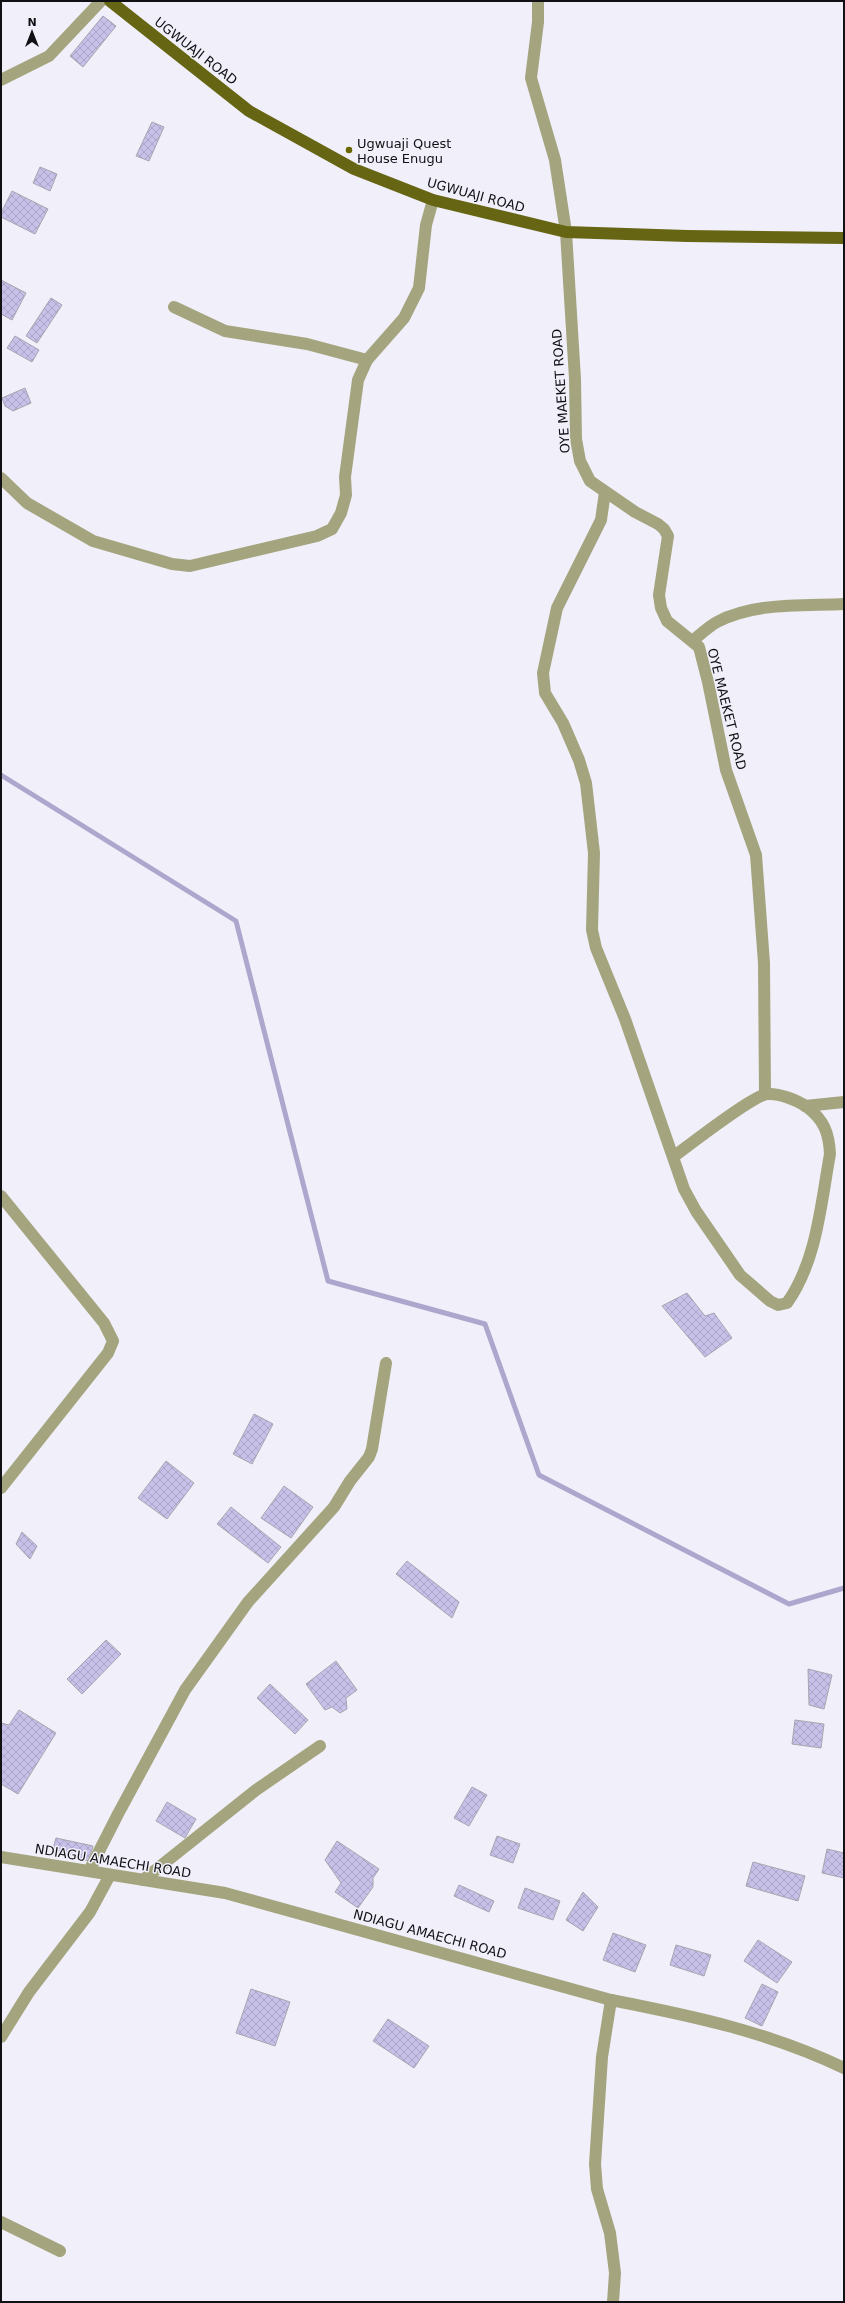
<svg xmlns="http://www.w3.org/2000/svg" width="845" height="2303" font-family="'DejaVu Sans',sans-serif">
	<defs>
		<pattern id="building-cross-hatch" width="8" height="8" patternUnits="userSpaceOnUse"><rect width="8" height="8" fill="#c7c0e8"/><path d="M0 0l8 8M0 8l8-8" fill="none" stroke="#aaa4c6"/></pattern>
	</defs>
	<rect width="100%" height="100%" fill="#f1f0fa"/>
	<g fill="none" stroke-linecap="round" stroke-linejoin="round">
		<path stroke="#ada6cd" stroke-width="5" d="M1 775 236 921 328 1281 485 1324 539 1475 789 1604 844 1588"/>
	</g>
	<g fill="url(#building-cross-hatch)" stroke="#a6a5af">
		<path d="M103 16 116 26 83 67 70 56Z"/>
		<path d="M152 122 164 127 149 161 136 156Z"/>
		<path d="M40 167 57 174 50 191 33 183Z"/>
		<path d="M12 191 48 209 35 234 1 217V213Z"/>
		<path d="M1 280 26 293 12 320 1 314Z"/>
		<path d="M51 298 62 305 37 343 26 336Z"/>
		<path d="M15 336 39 350 32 362 7 348Z"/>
		<path d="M25 388 31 403 13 411 5 406 2 398Z"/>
		<path d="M687 1293 705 1316 714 1313 732 1338 705 1357 662 1306Z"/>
		<path d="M254 1414 273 1424 252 1464 233 1454Z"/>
		<path d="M166 1461 194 1483 167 1519 138 1498Z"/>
		<path d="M284 1486 313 1507 291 1538 261 1518Z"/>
		<path d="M231 1507 281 1547 268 1563 217 1524Z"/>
		<path d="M22 1532 37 1546 30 1559 16 1544Z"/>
		<path d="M407 1561 459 1602 452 1618 396 1574Z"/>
		<path d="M106 1640 121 1654 82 1694 67 1679Z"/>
		<path d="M336 1661 357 1690 346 1698 347 1709 340 1713 332 1707 325 1710 306 1684Z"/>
		<path d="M808 1669 832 1675 824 1709 809 1705Z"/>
		<path d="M270 1684 308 1720 295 1734 257 1698Z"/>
		<path d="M19 1710 56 1733 18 1794 1 1784V1723L9 1725Z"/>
		<path d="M795 1720 824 1724 821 1748 792 1744Z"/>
		<path d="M472 1787 487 1795 469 1826 454 1818Z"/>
		<path d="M167 1802 196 1819 185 1838 156 1821Z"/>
		<path d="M497 1836 520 1844 513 1863 490 1855Z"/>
		<path d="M56 1838 93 1846 89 1861 52 1852Z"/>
		<path d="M337 1841 379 1869 373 1878V1887L358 1908 335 1892 341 1883 325 1860Z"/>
		<path d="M827 1849 844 1853V1878L822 1873Z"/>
		<path d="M753 1862 805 1876 798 1901 746 1886Z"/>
		<path d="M459 1885 494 1901 489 1912 454 1896Z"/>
		<path d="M525 1888 560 1901 553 1920 518 1908Z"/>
		<path d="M583 1892 598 1907 583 1931 566 1920Z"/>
		<path d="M613 1933 646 1945 635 1972 603 1960Z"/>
		<path d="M758 1940 792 1962 777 1983 744 1961Z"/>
		<path d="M676 1945 711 1955 704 1976 670 1965Z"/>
		<path d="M762 1984 778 1992 762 2026 745 2018Z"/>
		<path d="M251 1989 290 2002 275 2046 236 2033Z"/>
		<path d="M388 2019 429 2046 414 2068 373 2041Z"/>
	</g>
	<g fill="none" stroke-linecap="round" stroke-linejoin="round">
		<g stroke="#a4a57f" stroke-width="12">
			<path d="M538 1V22L531 78 555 160 566 232 575 379 576 439 580 461 590 481 635 512 658 524 664 529 668 536 659 595 661 608 667 621 699 647 708 682 726 770 756 855 764 963 765 1094"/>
			<path d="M1 80 49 56 101 1"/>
			<path d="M174 307 225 331 307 344 367 360"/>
			<path d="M1 478 27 503 93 541 172 564 190 566 317 536 332 529 341 513 346 495 345 477 358 380 367 360 404 318 419 288 426 225 433 200"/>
			<path d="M605 492 601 520 557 608 543 673 545 693 563 723 579 760 586 783 594 853 592 930 596 948 625 1019 684 1189 696 1211 740 1275 770 1301 778 1305 787 1303C817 1261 821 1203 830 1154 829 1133 824 1120 807 1107 797 1100 779 1093 767 1094 752 1096 688 1146 673 1157"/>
			<path d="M692 641C700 635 708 627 717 622 755 602 803 606 844 604"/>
			<path d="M805 1106 844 1102"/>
			<path d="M1 1196 104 1323 113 1341 108 1353 1 1488"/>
			<path d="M1 1857 225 1893 611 2000C693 2016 769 2032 844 2068"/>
			<path d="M89 1871 118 1814 185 1690 248 1602 334 1507 350 1481 369 1457 372 1449 386 1363"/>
			<path d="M143 1880 256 1790 320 1746"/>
			<path d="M611 2000 602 2057 595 2164 597 2189 610 2233 615 2273 613 2302"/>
			<path d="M1 2037 29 1992 90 1912 110 1875"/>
			<path d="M1 2222 60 2251"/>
		</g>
		<path stroke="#666513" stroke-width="12" d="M110 1 249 111 354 169 433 200 566 232 687 236 844 238"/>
	</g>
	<circle fill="#676600" stroke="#f1f0fa" stroke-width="1.5" cx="349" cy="150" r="4"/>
	<g text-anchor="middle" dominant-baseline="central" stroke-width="3" stroke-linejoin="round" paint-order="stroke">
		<g font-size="13" fill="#111014" stroke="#f1f0fa">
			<text transform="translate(196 51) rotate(38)">UGWUAJI ROAD</text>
			<text transform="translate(476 195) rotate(15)">UGWUAJI ROAD</text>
			<text transform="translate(561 391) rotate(-94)">OYE MAEKET ROAD</text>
			<text transform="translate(727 709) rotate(76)">OYE MAEKET ROAD</text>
			<text transform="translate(113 1861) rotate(9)">NDIAGU AMAECHI ROAD</text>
			<text transform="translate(430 1934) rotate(15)">NDIAGU AMAECHI ROAD</text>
		</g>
		<g font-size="13" fill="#111014" stroke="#f1f0fa" text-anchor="start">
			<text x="357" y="143">Ugwuaji Quest<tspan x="357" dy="15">House Enugu</tspan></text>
		</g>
	</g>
	<rect width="845" height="2303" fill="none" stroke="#111014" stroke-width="4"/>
	<g transform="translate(32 32)" stroke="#f1f0fa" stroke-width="3" paint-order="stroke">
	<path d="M0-3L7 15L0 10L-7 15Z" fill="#111014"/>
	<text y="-6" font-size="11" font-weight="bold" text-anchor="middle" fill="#111014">N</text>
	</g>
</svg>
